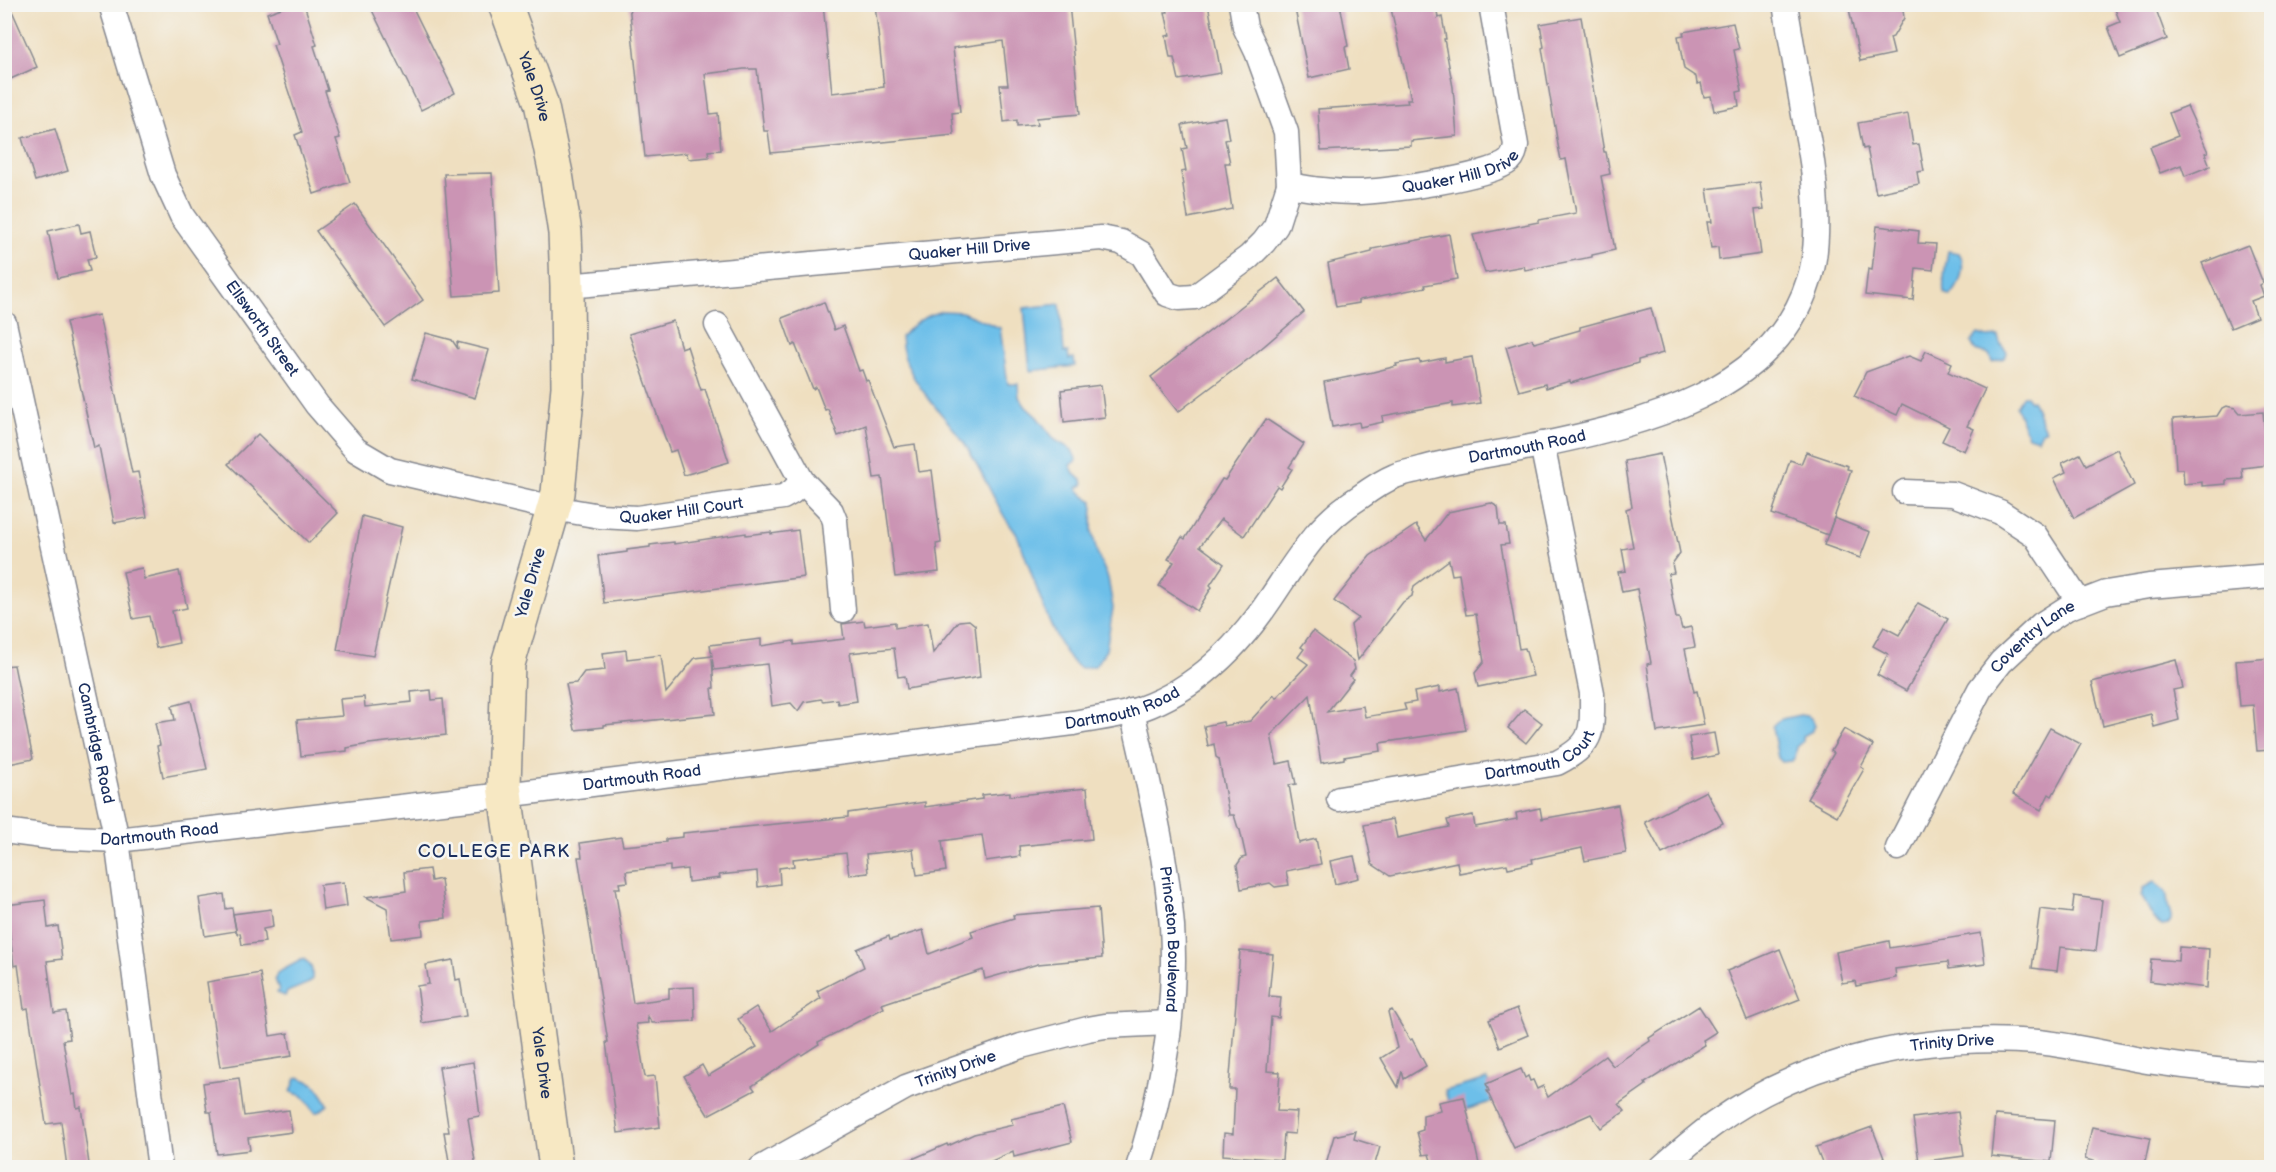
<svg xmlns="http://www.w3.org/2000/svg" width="2276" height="1172" font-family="'Balsamiq Sans',sans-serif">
	<rect width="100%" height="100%" fill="#f6f6f2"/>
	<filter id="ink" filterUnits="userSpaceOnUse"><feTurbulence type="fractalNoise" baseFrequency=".0167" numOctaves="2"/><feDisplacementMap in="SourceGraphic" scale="12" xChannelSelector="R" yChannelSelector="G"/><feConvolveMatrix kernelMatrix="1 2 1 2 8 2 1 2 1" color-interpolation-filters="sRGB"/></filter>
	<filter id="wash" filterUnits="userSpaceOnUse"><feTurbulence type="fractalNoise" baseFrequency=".008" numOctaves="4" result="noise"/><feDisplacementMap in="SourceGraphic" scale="24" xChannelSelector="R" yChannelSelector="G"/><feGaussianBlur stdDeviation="1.35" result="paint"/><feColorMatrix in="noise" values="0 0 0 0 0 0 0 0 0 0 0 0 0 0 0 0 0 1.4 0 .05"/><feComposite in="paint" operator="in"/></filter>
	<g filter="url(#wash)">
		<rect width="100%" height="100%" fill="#efdfc0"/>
		<g fill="#6dbfe9" stroke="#4477a4" stroke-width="1.5">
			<path d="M1948 251 1959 253C1967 264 1960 287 1950 296L1944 293C1942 280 1946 263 1948 251Z"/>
			<path d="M1060 304 1064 352H1068L1069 359 1074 358 1075 366 1030 371 1024 308Z"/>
			<path d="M942 311 962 312 1000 328 1008 384H1018L1019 397 1026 407 1037 417 1055 440 1072 450 1077 461 1070 465 1075 475 1082 480 1083 485 1077 488 1084 496 1093 501 1092 531 1097 553 1108 578 1113 608 1106 650 1095 666C1092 666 1086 668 1082 668 1056 662 1029 560 1017 535 1013 528 1008 523 1004 516 991 493 980 468 965 444 942 410 903 381 901 337 914 323 924 316 942 311Z"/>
			<path d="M1978 334 1987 337 1998 336 2001 345 2007 352 2005 358 1992 362 1989 354 1975 350 1971 342Z"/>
			<path d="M2022 396H2026L2030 401 2032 400 2045 430 2042 431 2038 439 2028 436 2016 407Z"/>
			<path d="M1800 715C1808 716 1813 717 1815 726L1812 731 1803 736V742L1797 747 1795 757 1792 761 1782 762 1778 758 1772 727C1778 717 1789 718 1800 715Z"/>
			<path d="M2154 882C2167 893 2166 888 2168 905 2169 911 2172 914 2171 920L2168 925 2162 926C2152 921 2148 905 2141 896L2143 888Z"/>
			<path d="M303 959C312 964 313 970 312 979L309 983 287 992 285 996 277 993 279 990 275 979 277 973Z"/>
			<path d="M299 1077C304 1080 310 1081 314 1084 318 1088 327 1101 328 1105L319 1112H315L303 1096 291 1092 296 1078Z"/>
			<path d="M1487 1079 1494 1101 1452 1114 1445 1091Z"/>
		</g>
		<g id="blocks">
			<g fill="#cb94b4">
				<path d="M4 4H9L37 67 4 82Z"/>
				<path d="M293 4H304L317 45 314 46 328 90 325 91 340 138 336 139 350 182 314 194 295 135 302 132 273 45 277 44 267 13Z"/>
				<path d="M369 4H411L455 93 421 110Z"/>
				<path d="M629 4H823L832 93 884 87 875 4H1069L1080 114 1037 118 1038 124 1017 126V120L1004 122 1000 85H1008L1003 41 953 48 960 112 952 113 954 135 771 153 768 131H764L757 69H744L705 74 710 114 718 113 721 150 708 151 709 157 688 159 687 153 645 157Z"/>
				<path d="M1166 4H1208L1221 73 1179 80 1174 58H1170L1166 36 1170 35 1165 12H1168Z"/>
				<path d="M1294 4H1340L1348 46 1345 47 1349 69 1309 78Z"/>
				<path d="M1390 4H1436L1438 18 1442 17 1446 39H1444L1453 87 1457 136 1411 141V146L1321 151 1318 109 1408 103 1407 99H1411Z"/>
				<path d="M1848 4H1891L1903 10 1904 18 1893 37 1890 38 1894 54 1860 61Z"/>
				<path d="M2113 4H2154L2167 39 2120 58 2108 27 2120 22Z"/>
				<path d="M1581 17 1604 152H1606L1610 174 1601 176 1615 250 1592 255V257L1525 270 1524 266 1485 273 1473 235 1539 222V220L1576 213 1566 159 1561 160 1558 145 1542 48 1544 47 1540 24Z"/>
				<path d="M1733 23 1739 49 1734 50 1742 91 1737 92 1739 106 1714 111 1711 96 1704 97 1701 83 1697 84 1696 77 1684 69 1678 36 1684 35 1683 32Z"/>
				<path d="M2187 106 2208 152 2205 153 2210 166 2185 176 2181 165 2160 173 2150 147 2178 136 2169 113Z"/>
				<path d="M1908 114 1913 145 1919 144 1924 171 1917 172 1919 184 1876 193 1867 148 1863 149 1858 123Z"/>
				<path d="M1225 117 1229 139 1225 140 1230 163H1225L1232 209 1188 218 1181 172 1186 171 1182 149 1187 148 1182 125Z"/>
				<path d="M55 129 68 171 35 181 22 138Z"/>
				<path d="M492 173 499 293 454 296 444 174Z"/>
				<path d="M1760 182 1764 209 1755 210 1761 254 1719 260 1718 247 1711 248 1707 222H1712L1707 189Z"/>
				<path d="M355 204 423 300 385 327 316 231Z"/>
				<path d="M79 224 81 233 90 231 96 257 87 259 90 271 58 278 48 231Z"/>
				<path d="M1877 226 1919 231 1918 243 1936 244 1933 270 1916 268 1913 300 1865 295 1868 269 1872 270Z"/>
				<path d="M1449 234 1457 279 1425 285 1426 287 1359 300V303L1336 307 1328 263 1372 252V249Z"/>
				<path d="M2248 245 2263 283 2260 285 2264 296 2251 301 2257 317 2231 328 2202 263Z"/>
				<path d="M1278 278 1304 312 1251 357 1178 412 1151 377Z"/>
				<path d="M824 302 834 330 843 326 859 371 862 370 866 381 868 380 894 447 915 444 919 472 932 470 941 543 936 544 939 572 895 577 882 477 874 478 866 425 838 436 828 409 825 410 816 387 813 389 795 344 792 346 782 318Z"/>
				<path d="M1651 308 1663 353 1638 360V363L1571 383 1570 381 1546 388 1545 384 1519 391 1506 347 1532 339 1534 343 1580 330V327Z"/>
				<path d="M99 315 132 473 138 472 147 517 114 523 99 446 94 448 66 322Z"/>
				<path d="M673 321 681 348 687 346 701 390 705 389 729 462 684 475 676 450 670 452 629 334Z"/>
				<path d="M426 333 452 340 458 349 457 342 489 350 475 398 412 379Z"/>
				<path d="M1926 351 1952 363 1948 372 1985 389 1967 426 1974 429 1964 451 1942 441 1949 427 1902 404 1897 415 1854 396 1866 372 1909 356 1921 361Z"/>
				<path d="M1472 357 1480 403 1453 407V403L1382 416 1383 422 1360 427 1359 422 1332 427 1324 382 1373 372 1397 366 1396 364 1419 360 1420 363 1445 358V362Z"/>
				<path d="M1101 385 1105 417 1064 422 1061 390Z"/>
				<path d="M2226 406 2235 408 2240 414 2263 412 2268 465 2242 468 2243 479 2226 480V484L2202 486V482L2184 484 2183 469H2176L2173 419 2217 416 2222 408Z"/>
				<path d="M1266 419 1304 444 1289 467 1292 469 1280 488 1277 486 1244 536 1221 519 1200 546 1224 564 1210 585 1212 587 1197 611 1159 586 1174 562 1168 559 1182 537 1185 539 1222 479 1225 480Z"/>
				<path d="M258 434 338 513 309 543 228 464Z"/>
				<path d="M2117 449 2134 485 2074 518 2054 478 2066 472 2062 463 2080 454 2086 465Z"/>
				<path d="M1806 452 1848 466 1847 469 1851 470 1828 535 1772 514 1790 460 1801 464Z"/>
				<path d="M1660 454 1680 553 1672 564 1674 573 1668 574 1676 618H1679L1682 629 1691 627 1695 647 1685 649 1694 692 1697 691 1704 725 1657 732 1647 664 1651 663 1637 589 1622 592 1618 572 1626 571 1622 549 1633 547 1626 509 1632 507 1625 461Z"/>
				<path d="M1491 503 1498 507 1500 525H1506L1509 544 1501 545 1519 649 1525 648 1533 676 1478 687 1475 673 1484 662 1476 614 1466 615 1459 574 1452 575 1449 560 1414 586 1412 596 1403 602 1358 660 1351 625 1358 618 1334 601 1370 556 1416 525 1426 540 1448 512Z"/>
				<path d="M362 516 402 527 373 656 337 650Z"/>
				<path d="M1834 518 1870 532 1860 558 1824 545Z"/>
				<path d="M798 530 804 577 604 603 598 556 627 552V550L650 547V545L674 542V544L746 533V535L771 532V534Z"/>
				<path d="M142 568 144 579 179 571 187 608 172 611 179 643 156 648 149 616 133 619 123 572Z"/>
				<path d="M1918 603 1948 619 1906 691 1877 675 1888 654 1873 646 1884 627 1899 635Z"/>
				<path d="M969 620 975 625 980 677 907 689 905 676 898 677 894 648 850 653 857 701 838 704 837 699 823 701 821 699 804 702 798 711 791 703 772 706 767 664 714 670 712 658 714 688H712L715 714 604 725V727L575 730 566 684 576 683 584 672 605 670 603 653 626 650 627 659 661 655 666 693 695 658 712 656 710 645 761 639V646L794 641V645L844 639 842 624 864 621 865 626 895 622V628L928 623 933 653 959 621Z"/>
				<path d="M1313 631 1353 661 1355 669 1350 676 1353 679 1327 712 1363 706 1365 717 1406 710 1404 704 1416 702 1414 692 1440 687V692L1458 688 1466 730 1380 743 1381 751 1344 757V759L1321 763 1310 695 1271 735 1277 764 1291 761 1296 784 1289 785 1299 843 1316 839 1321 864 1286 871 1289 885 1275 887 1270 883 1241 889 1237 865 1242 858 1246 857 1240 830 1238 828 1234 815H1229L1219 759 1216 757 1214 744 1208 746 1204 726 1223 722 1224 726 1250 721 1274 695 1276 698 1308 664 1298 657 1304 649 1301 647Z"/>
				<path d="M2271 658V750L2257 751 2253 705 2240 706 2236 661Z"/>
				<path d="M2176 660 2183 688 2173 690 2179 720 2154 727 2151 714 2103 726 2092 682Z"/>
				<path d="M14 665 33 759 4 765V666Z"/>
				<path d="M431 690 432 700 443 699 446 735 369 744 347 748V751L301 756 297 720 342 716 340 699 364 697 365 707 412 702 411 692Z"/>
				<path d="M191 701 207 769 163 777 157 746 160 745 155 723 175 720 172 706Z"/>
				<path d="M1524 709 1542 723 1526 743 1508 728Z"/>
				<path d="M2050 728 2081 744 2052 796 2049 794 2041 810 2013 794Z"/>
				<path d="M1844 729 1873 745 1861 767 1864 769 1837 816 1807 799 1834 753 1831 751Z"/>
				<path d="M1714 733 1718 755 1693 760 1689 737Z"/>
				<path d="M1087 788 1092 839 1019 846 1020 856 986 861 982 835 942 841 946 871 917 875 913 849 866 854 868 873 849 875 846 853 793 859 794 866 779 868 780 884 758 887 757 871 719 875 720 878 688 882 687 869 670 871V866L626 871 628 882 619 883 620 888H615L633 1003 669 998V988L694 987 695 1021 652 1023 647 1015 648 1023 636 1024 645 1077 655 1076 660 1127 618 1133 606 1042H608L578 857H582L580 843 621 837 623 846 666 842V839L683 837V833L848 817V813L925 802V807L982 799V795L1010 792V796Z"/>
				<path d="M1706 791 1723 823 1662 854 1645 822Z"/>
				<path d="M1618 805 1626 853 1585 861 1582 848 1532 859 1533 863 1508 868 1507 864 1459 873 1457 862 1390 876 1372 864 1364 825 1393 819 1397 838 1449 827 1447 820 1473 815 1475 827 1517 819 1516 813 1540 808 1542 819Z"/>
				<path d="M1354 856 1359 878 1335 884 1330 861Z"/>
				<path d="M429 869 431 881 441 879 446 918 422 921 423 935 391 939 387 908 366 897 406 891 404 872Z"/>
				<path d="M344 882 347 906 323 910 320 885Z"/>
				<path d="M224 894 226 909 232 908 236 931 205 936 199 898Z"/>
				<path d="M2074 896 2102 900 2096 951 2060 947 2057 971 2032 968 2040 909 2072 913Z"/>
				<path d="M45 900 48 928 58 926 62 959 47 961 54 1013 66 1011 70 1039 63 1040 72 1095 75 1094 77 1108 81 1107 89 1164H87V1167H67L61 1122 46 1124 28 1008 24 1009 18 965 14 966 6 905Z"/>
				<path d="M1098 908 1102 958 1038 964 985 979 983 970 882 1004 884 1008 818 1042 819 1044 802 1055 800 1054 752 1086 755 1090 708 1115 684 1076 702 1065 708 1076 757 1047 738 1019 756 1007 772 1031 821 998 817 991 864 967 857 949 889 936 890 940 923 930 929 954 973 937 971 931 1014 918 1013 915Z"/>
				<path d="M271 909 273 927 263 929 265 942 242 945 240 933 237 934 233 914Z"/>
				<path d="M1981 933 1985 964 1949 969 1948 962 1895 969 1896 978 1856 986 1855 981 1842 983 1836 952 1889 941 1890 948Z"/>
				<path d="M2179 947 2209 949 2207 988 2149 981 2151 959 2178 961Z"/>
				<path d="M1780 949 1800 999 1747 1020 1727 971Z"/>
				<path d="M1240 951 1273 954 1269 996 1281 997 1279 1018 1271 1017 1267 1071 1280 1072 1277 1111 1297 1112 1295 1134 1284 1133 1282 1160 1223 1155 1224 1133 1233 1134 1235 1089H1229Z"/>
				<path d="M453 960 456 980 460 979 466 1016 422 1023 417 986 429 984 426 965Z"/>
				<path d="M260 973 270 1036 288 1033 292 1056 220 1067 207 982Z"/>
				<path d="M1699 1006 1716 1032 1703 1040 1705 1045 1645 1083 1646 1085 1619 1104 1625 1111 1601 1128 1591 1114 1514 1148 1487 1091H1489L1486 1084 1521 1069 1525 1078 1528 1076 1530 1081 1533 1080 1537 1089 1543 1086 1548 1097 1605 1056 1613 1066 1650 1041 1649 1038Z"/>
				<path d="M1517 1008 1528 1035 1500 1047 1489 1020Z"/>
				<path d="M1392 1010 1410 1040 1412 1039 1426 1066 1404 1079 1402 1071 1398 1087 1381 1058 1397 1048 1388 1012Z"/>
				<path d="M473 1062 480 1116 468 1118 476 1167H450L444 1132H449L439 1067Z"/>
				<path d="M239 1078 244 1116 289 1110 292 1132 248 1138 250 1150 217 1154 211 1112H207L203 1083Z"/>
				<path d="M1464 1097 1479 1164 1465 1167H1433L1429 1154 1423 1155 1417 1132 1423 1130V1115L1441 1111 1439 1102Z"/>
				<path d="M1063 1107 1072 1142 1014 1157 1013 1151 979 1167H894L947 1144 948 1146 974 1134 1013 1125 1011 1119Z"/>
				<path d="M1958 1112 1964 1156 1919 1162 1913 1118Z"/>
				<path d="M1995 1115 2055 1120 2051 1162 1991 1156Z"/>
				<path d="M1872 1127 1884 1158 1858 1167H1824L1816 1147Z"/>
				<path d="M2092 1127 2150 1138 2144 1167H2096L2097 1162 2085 1159Z"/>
				<path d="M1356 1131 1354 1139 1380 1147 1374 1167H1325L1334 1136Z"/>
			</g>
		</g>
	</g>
	<g filter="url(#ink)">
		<use href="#blocks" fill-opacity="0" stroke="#85878f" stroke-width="1.5"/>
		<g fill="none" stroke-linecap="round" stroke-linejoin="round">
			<defs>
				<g id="street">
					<path id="s1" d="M111 4 163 175 182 216 317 405 356 450 390 470 553 508 600 516 637 518 783 497 792 492 802 481"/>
					<path id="s2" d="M1241 4 1245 27 1257 52 1286 132 1289 185C1311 189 1331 192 1353 192 1380 193 1491 177 1509 161 1514 156 1515 151 1516 145L1491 4"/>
					<path id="s3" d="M567 286 1101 238 1121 242 1142 254 1167 294 1179 298 1195 297 1249 257 1264 242 1276 226 1289 185"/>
					<path id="s4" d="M4 323 117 840 160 1168"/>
					<path d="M717 325 802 481 831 511 835 521 843 610"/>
					<path d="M1905 492 1953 494 2000 512 2035 535 2080 603"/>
					<path id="s5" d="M1132 711C1148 782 1166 853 1172 926 1177 1008 1163 1090 1138 1168"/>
					<path id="s6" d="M1339 799 1557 763C1595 743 1592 732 1592 693L1542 444"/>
					<path id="s7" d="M4 831 50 837 117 840 529 792 1073 723C1092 719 1112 717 1131 712 1191 694 1237 649 1271 598 1298 558 1318 523 1360 497 1371 489 1383 481 1395 476 1404 472 1415 471 1424 468 1462 458 1502 453 1540 445 1641 424 1775 392 1809 280 1819 250 1817 211 1814 180 1813 160 1808 141 1805 121 1798 82 1792 43 1785 4"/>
					<path id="s8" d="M1898 848 1980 689 2001 662 2042 624 2067 608 2106 593 2149 586 2272 576"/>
					<path id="s9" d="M761 1168 906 1087 956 1069 1021 1046 1088 1029 1105 1026 1169 1023"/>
					<path id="s10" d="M1661 1168C1678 1153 1696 1137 1714 1124 1807 1057 1925 1033 2038 1042 2077 1046 2115 1056 2154 1062 2193 1068 2232 1072 2272 1074"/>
				</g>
				<g id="secondary">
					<path id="s11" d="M505 4 541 103 556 174 565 233 567 286 568 387 558 493 508 664 504 785 556 1168"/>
				</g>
			</defs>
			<use href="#street" stroke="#85878f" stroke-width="27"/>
			<use href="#secondary" stroke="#85878f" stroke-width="36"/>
			<use href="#street" stroke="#fff" stroke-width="24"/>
			<use href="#secondary" stroke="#f7e8c3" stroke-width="33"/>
		</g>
	</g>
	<g text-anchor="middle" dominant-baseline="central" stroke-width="5" stroke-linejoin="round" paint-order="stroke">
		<g font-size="16" fill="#1b2f5e" stroke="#f6f6f2">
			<text stroke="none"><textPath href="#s11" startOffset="88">Yale Drive</textPath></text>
			<text stroke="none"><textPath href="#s2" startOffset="364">Quaker Hill Drive</textPath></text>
			<text stroke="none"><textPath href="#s3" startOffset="404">Quaker Hill Drive</textPath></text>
			<text stroke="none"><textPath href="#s1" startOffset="362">Ellsworth Street</textPath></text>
			<text stroke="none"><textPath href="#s7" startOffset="1632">Dartmouth Road</textPath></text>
			<text stroke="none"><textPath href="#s1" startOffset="852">Quaker Hill Court</textPath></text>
			<text transform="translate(531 583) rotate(-74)">Yale Drive</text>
			<text stroke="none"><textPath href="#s8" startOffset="254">Coventry Lane</textPath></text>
			<text stroke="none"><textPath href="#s7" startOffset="1128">Dartmouth Road</textPath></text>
			<text stroke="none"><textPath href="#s4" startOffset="430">Cambridge Road</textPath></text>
			<text stroke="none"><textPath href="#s6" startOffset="208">Dartmouth Court</textPath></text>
			<text stroke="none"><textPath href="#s7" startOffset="642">Dartmouth Road</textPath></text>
			<text stroke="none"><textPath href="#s7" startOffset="156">Dartmouth Road</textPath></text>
			<text stroke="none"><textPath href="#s5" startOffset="232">Princeton Boulevard</textPath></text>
			<text stroke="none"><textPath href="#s10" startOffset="324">Trinity Drive</textPath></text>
			<text stroke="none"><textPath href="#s11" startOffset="1078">Yale Drive</textPath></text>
			<text stroke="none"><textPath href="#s9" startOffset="219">Trinity Drive</textPath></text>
		</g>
		<g font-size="18" letter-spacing="1.5" fill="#1b2f5e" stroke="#f6f6f2">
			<text x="494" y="851">COLLEGE PARK</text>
		</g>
	</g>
	<rect width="2276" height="1172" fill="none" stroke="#f6f6f2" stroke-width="24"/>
</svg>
